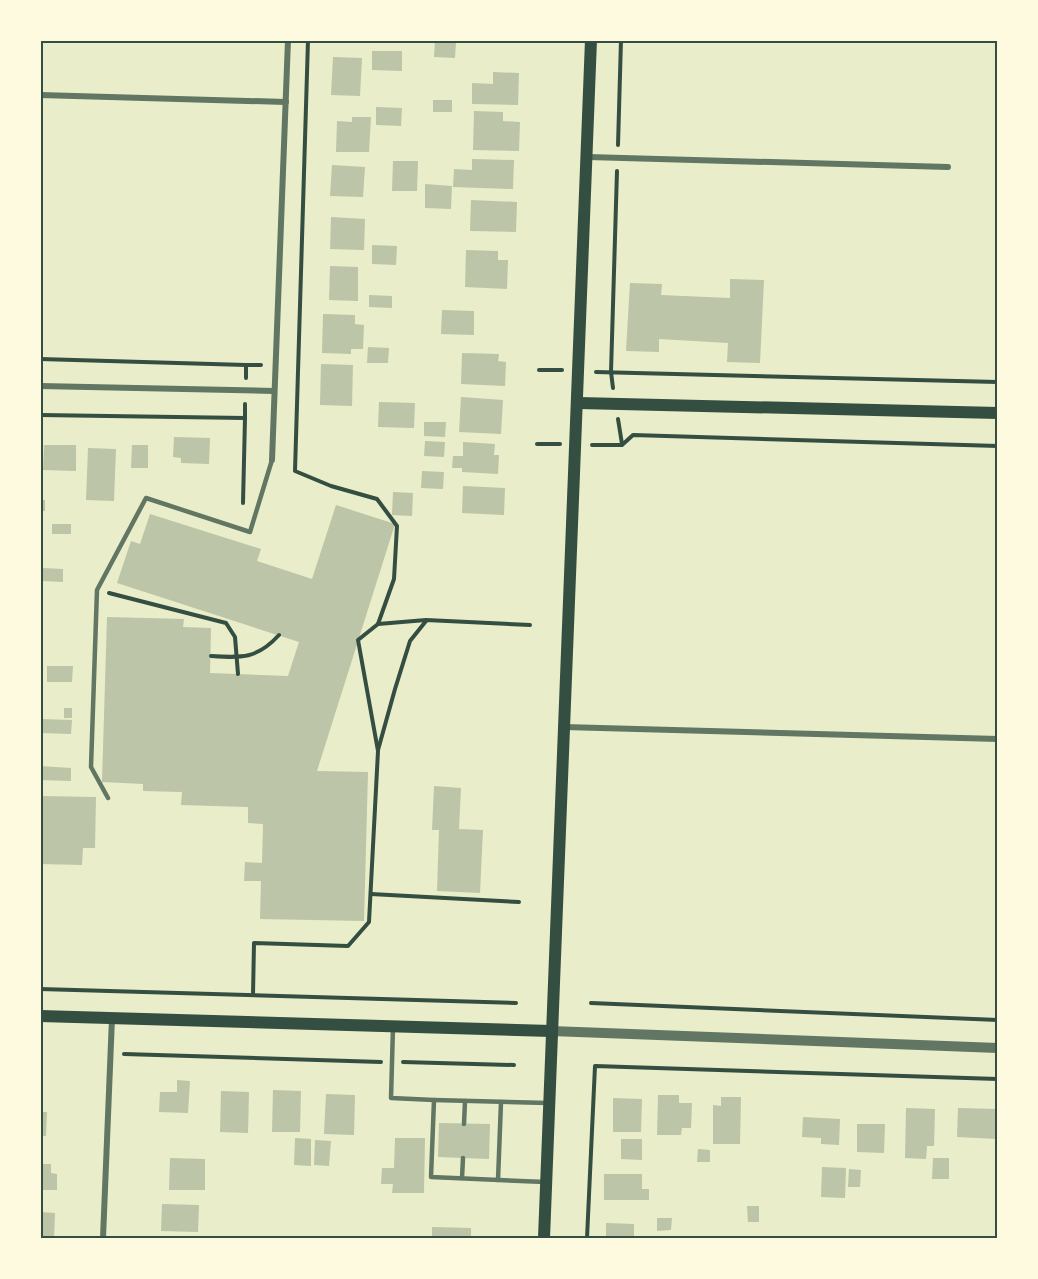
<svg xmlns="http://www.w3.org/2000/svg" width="1038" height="1279" font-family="'Noto Serif',serif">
	<rect width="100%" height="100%" fill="#e9edc9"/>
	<g fill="#bcc5a7">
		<path d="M435 41 456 42 455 58 434 57Z"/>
		<path d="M372 51H402V71L372 70Z"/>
		<path d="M333 57 362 58 360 96 331 95Z"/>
		<path d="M493 72 519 73 518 105 472 104V83L493 84Z"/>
		<rect x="433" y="100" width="19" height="12"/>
		<path d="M376 107 402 108 401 126 376 125Z"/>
		<path d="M474 111 503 112V121L520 122 519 151 473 150Z"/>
		<path d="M352 117H371L369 152H336L337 121 352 122Z"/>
		<path d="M472 159 514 160 513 189 453 187 454 169 472 170Z"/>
		<path d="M393 161H418L417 191H392Z"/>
		<path d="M332 165 365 167 363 197 330 196Z"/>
		<path d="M425 184 452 186 451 209 425 208Z"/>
		<path d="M471 200 517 202 516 232 470 231Z"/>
		<path d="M331 217 365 219 364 250 330 249Z"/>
		<path d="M372 245 397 246 396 265 372 264Z"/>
		<path d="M466 250 498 251V260H508L507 289 465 287Z"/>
		<path d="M330 266 358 267V301L329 300Z"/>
		<path d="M730 279 764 280 760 363 727 362 728 343 659 339V352L626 351 630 283 662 284 661 295 730 298Z"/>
		<path d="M369 295 392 296V308L369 307Z"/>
		<path d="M442 310 474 311V335L441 334Z"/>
		<path d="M323 314 355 315V324L364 325 363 349H351V354L322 353Z"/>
		<path d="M368 347 389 348 388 363H367Z"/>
		<path d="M462 353 499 354 498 361 506 362 505 386 461 384Z"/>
		<path d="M321 364 353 365 352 406 320 405Z"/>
		<path d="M461 397 503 400 501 434 459 432Z"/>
		<path d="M379 402 415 403 414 428 378 427Z"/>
		<path d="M424 422H446L445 437 424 436Z"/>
		<path d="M174 437 210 438 209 464 181 463V458L173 457Z"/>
		<path d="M425 441 445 442 444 457 424 456Z"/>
		<path d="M463 442 495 444 494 455H499L498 474 462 472V468H452L453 456H463Z"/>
		<path d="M44 445H76V471L43 470Z"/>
		<path d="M132 445H148V468H131Z"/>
		<path d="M88 448 116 449 114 501 86 500Z"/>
		<path d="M422 471 444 472 443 489 421 488Z"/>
		<path d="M463 486 505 488 504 515 462 513Z"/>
		<path d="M393 492 413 493 412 516 392 515Z"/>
		<rect x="40" y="500" width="5" height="11"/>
		<path d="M336 505 395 524 317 771 368 772 364 921 260 919 261 881H244L245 862 262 863 263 824 248 823V807L181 805 182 792 143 791V784L102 782 107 617 184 619 183 627 211 628 210 673 288 676 299 642 117 583 131 541 140 544 150 514 261 549 257 561 312 579Z"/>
		<rect x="52" y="524" width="19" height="10"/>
		<path d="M43 568 63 569V582L42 581Z"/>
		<path d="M47 666H73L72 682H47Z"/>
		<rect x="64" y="708" width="8" height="10"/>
		<path d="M40 719 72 720 71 734 40 733Z"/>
		<path d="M40 766 71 768V781L40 780Z"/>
		<path d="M434 786 461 788 459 829 483 830 480 893 437 891 439 830H432Z"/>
		<path d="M40 796 96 797 95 848H83L82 865 40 864Z"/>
		<path d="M177 1080 190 1081 188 1113 159 1112 160 1092H177Z"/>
		<path d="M273 1090 301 1091 300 1132H272Z"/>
		<path d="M221 1091 249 1092 248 1133 220 1132Z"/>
		<path d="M326 1094 355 1095 354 1135 324 1134Z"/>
		<path d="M658 1095H679V1103H692L691 1128H682L681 1135H657Z"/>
		<path d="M721 1097H741L740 1144H713V1105L721 1106Z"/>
		<path d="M613 1098 642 1099 641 1132H613Z"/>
		<path d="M906 1108 935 1109 934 1146H927L926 1159 905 1158Z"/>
		<path d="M958 1108 998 1109 997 1139 957 1137Z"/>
		<path d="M40 1112H47L46 1136H40Z"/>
		<path d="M803 1117 840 1119 839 1145 821 1144V1138L802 1137Z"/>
		<path d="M439 1123 490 1124 489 1159 438 1157Z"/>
		<path d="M857 1124H885L884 1153 857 1152Z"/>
		<path d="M295 1138 311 1139V1166L294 1165Z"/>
		<path d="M395 1138H425L424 1193H392L393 1184H381L382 1168H394Z"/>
		<path d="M621 1139H642V1160L621 1159Z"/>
		<path d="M315 1140 331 1141 329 1166 314 1165Z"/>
		<path d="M698 1149 710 1150V1162H697Z"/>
		<path d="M170 1158 205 1159V1190H169Z"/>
		<path d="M933 1158H949V1179H932Z"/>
		<path d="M40 1164H51V1173L57 1174V1190H40Z"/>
		<path d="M822 1167 846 1168 845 1198 821 1197Z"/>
		<path d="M849 1169 861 1170 860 1187H848Z"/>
		<path d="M604 1174H642V1189H649V1200H604Z"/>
		<path d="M162 1204 199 1205 198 1232 161 1231Z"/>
		<path d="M747 1206H759V1222H748Z"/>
		<path d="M40 1212 55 1213 54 1238H40Z"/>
		<path d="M657 1218H672L671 1230 657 1231Z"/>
		<path d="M606 1223 634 1224V1238H606Z"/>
		<path d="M432 1227 471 1228V1238H432Z"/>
	</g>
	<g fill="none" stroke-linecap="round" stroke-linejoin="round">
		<g stroke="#344e41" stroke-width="4">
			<path d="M308 40 295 471 331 486 377 499 397 526 394 579 378 624"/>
			<path d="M618 145 621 40"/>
			<path d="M40 359 246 365"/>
			<path d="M539 370H562"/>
			<path d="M596 372 998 382"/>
			<path d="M246 378V365H261"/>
			<path d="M613 388 611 372 617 171"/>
			<path d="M40 415 245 418 243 503"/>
			<path d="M245 418V404"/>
			<path d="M618 419 622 444"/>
			<path d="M537 444H560"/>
			<path d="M592 445H622L633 435 998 446"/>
			<path d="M109 593 226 623 235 637 238 674"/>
			<path d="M211 656C242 658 257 659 279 635"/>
			<path d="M378 750 395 689 410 641 426 621"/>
			<path d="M371 894 519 902"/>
			<path d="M40 989 516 1003"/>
			<path d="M253 995 254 943 348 946 369 922 378 751 358 640 378 624 426 620 530 625"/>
			<path d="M591 1003 998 1020"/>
			<path d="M124 1054 381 1062"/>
			<path d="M403 1062 514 1065"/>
			<path d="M587 1238 595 1066 998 1079"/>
		</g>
		<g stroke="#617663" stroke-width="4.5">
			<path d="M108 798 91 767 97 590 146 498 250 532 272 460"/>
			<path d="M393 1027 391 1098 434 1100 431 1177 545 1182"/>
			<path d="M434 1100 548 1103"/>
			<path d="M464 1124 465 1101"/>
			<path d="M462 1178 463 1158"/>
			<path d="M498 1180 501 1102"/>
		</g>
		<g stroke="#617663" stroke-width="6">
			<path d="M40 95 286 102"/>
			<path d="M588 157 948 167"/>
			<path d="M40 386 274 391"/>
			<path d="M272 460 288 40"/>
			<path d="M564 727 998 739"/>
			<path d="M103 1238 112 1018"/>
		</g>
		<path stroke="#617663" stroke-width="10" d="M551 1031 998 1048"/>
		<g stroke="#344e41" stroke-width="12">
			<path d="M579 403 998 413"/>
			<path d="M40 1016 551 1031"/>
			<path d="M544 1238C556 839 579 440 591 40"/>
		</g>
	</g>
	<rect width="1038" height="1279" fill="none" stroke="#fefae0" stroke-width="84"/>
	<rect x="42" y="42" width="954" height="1195" fill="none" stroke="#344e41" stroke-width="2"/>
</svg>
